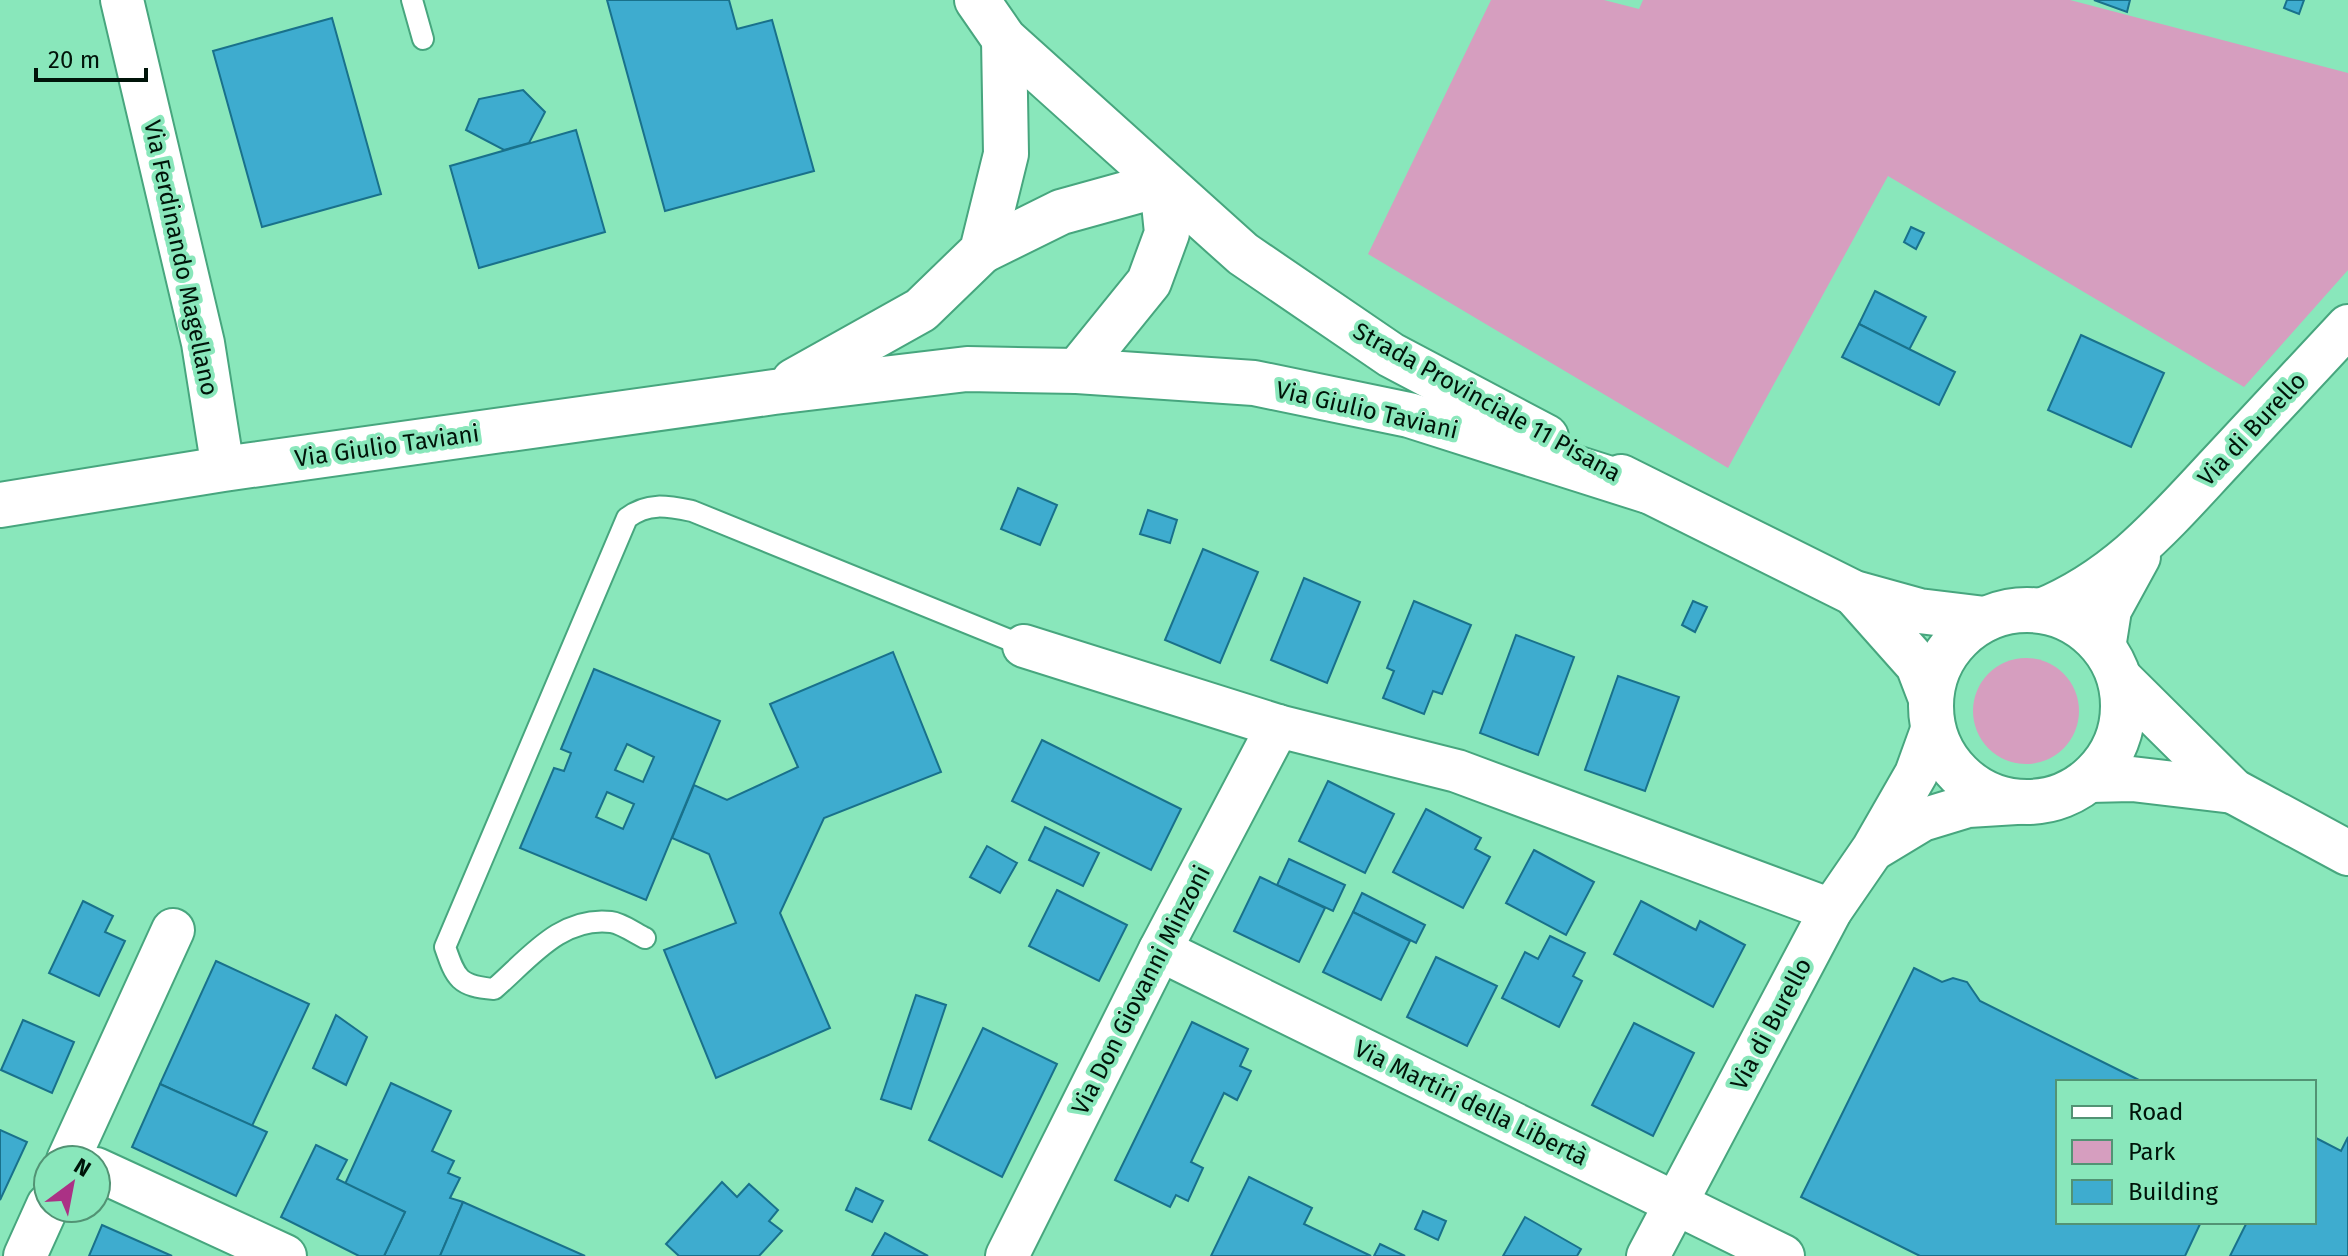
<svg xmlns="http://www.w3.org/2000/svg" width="2348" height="1256" font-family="'Fira Sans',sans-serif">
	<rect width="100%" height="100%" fill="#89e7bb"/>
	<g fill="#d69ebf">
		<path d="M1491 0H1604L1639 9 1643 0H2070L2348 73V270L2244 387 1888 176 1728 468 1368 254Z"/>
		<circle cx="2026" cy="711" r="53"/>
	</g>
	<g fill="#3eaccf" stroke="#19718b" stroke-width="2" fill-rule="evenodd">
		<path d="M607 0H729L737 29 772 20 814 171 665 211Z"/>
		<path d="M2094 0H2130L2127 12Z"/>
		<path d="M2287 0H2304L2299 14 2284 8Z"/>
		<path d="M332 18 381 194 262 227 213 51Z"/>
		<path d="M523 90 545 112 529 143 504 150 466 130 479 99Z"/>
		<path d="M576 130 605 232 479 268 450 166Z"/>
		<path d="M1911 227 1924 233 1916 249 1904 242Z"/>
		<path d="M1875 291 1926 317 1909 350 1859 324Z"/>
		<path d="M1859 324 1955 372 1939 405 1842 357Z"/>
		<path d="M2081 335 2164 373 2131 447 2048 410Z"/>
		<path d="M1018 488 1057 505 1040 545 1001 529Z"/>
		<path d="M1148 510 1177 520 1170 543 1140 534Z"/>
		<path d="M1203 549 1258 572 1220 663 1165 640Z"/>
		<path d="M1304 578 1360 602 1327 683 1271 660Z"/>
		<path d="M1414 601 1471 625 1442 694 1433 691 1424 714 1383 698 1394 671 1387 668Z"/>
		<path d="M1693 601 1707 607 1695 632 1682 625Z"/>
		<path d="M1516 635 1574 657 1538 755 1480 733Z"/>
		<path d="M893 652 941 772 824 818 780 913 830 1028 716 1078 664 950 736 923 709 854 672 838 694 785 727 800 798 767 770 704Z"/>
		<path d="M594 669 720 721 646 900 520 848 554 768 564 771 571 753 561 749ZM627 744 654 757 643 782 615 770ZM607 792 634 804 623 829 596 817Z"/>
		<path d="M1618 676 1679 697 1645 791 1585 770Z"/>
		<path d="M1042 740 1181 809 1151 870 1012 801Z"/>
		<path d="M1328 781 1394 814 1365 873 1299 841Z"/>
		<path d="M1426 809 1481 838 1475 849 1490 857 1463 908 1393 872Z"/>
		<path d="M1045 827 1099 853 1083 886 1029 860Z"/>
		<path d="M987 846 1017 863 1000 893 970 877Z"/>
		<path d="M1534 850 1594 882 1566 935 1506 903Z"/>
		<path d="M1289 859 1345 885 1333 911 1277 885Z"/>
		<path d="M1260 877 1325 908 1299 962 1234 931Z"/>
		<path d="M1057 890 1127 925 1099 981 1029 946Z"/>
		<path d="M1362 893 1425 925 1416 943 1353 912Z"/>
		<path d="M83 901 113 916 105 932 125 941 99 996 49 973Z"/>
		<path d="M1641 901 1696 930 1700 921 1745 945 1713 1007 1614 954Z"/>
		<path d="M1353 912 1410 941 1381 1000 1323 972Z"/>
		<path d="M1550 936 1585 953 1573 976 1582 981 1559 1027 1502 998 1525 952 1538 959Z"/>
		<path d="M1436 957 1497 986 1467 1046 1407 1017Z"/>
		<path d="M216 961 309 1004 252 1126 160 1084Z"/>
		<path d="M1914 968 1942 982 1953 978 1967 982 1980 1001 2143 1082H2058V1222H2201L2185 1256H1920L1801 1197Z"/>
		<path d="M916 995 946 1005 911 1109 881 1099Z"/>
		<path d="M336 1015 367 1037 346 1085 313 1068Z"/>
		<path d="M23 1020 74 1042 52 1093 1 1070Z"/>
		<path d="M1192 1022 1248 1049 1240 1066 1251 1071 1237 1100 1224 1093 1191 1162 1203 1168 1188 1201 1176 1195 1170 1207 1115 1180Z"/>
		<path d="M1634 1023 1694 1053 1653 1136 1592 1105Z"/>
		<path d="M983 1028 1057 1064 1002 1177 929 1140Z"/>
		<path d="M391 1083 451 1111 432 1151 454 1161 448 1173 460 1178 450 1198 463 1202 440 1256H384L405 1212 345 1184Z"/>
		<path d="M160 1084 267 1132 236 1196 132 1147Z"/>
		<path d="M0 1130 27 1142 0 1200Z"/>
		<path d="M2314 1137 2341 1151 2348 1137V1256H2230L2247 1222H2314Z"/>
		<path d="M316 1145 347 1160 337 1179 405 1212 384 1256H359L281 1217Z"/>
		<path d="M1249 1177 1312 1208 1304 1224 1371 1256H1211Z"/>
		<path d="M722 1182 737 1197 749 1184 778 1210 769 1221 782 1231 759 1256H679L666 1244Z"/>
		<path d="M856 1188 883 1201 872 1222 846 1210Z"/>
		<path d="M463 1202 585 1256H440Z"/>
		<path d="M1423 1211 1446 1221 1438 1240 1415 1229Z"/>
		<path d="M1525 1217 1581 1249 1577 1256H1503Z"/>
		<path d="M102 1225 172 1256H89Z"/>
		<path d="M885 1233 928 1256H872Z"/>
		<path d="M1380 1244 1405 1256H1374Z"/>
	</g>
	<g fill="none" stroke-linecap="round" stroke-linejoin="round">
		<defs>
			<g id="lane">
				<path d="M412 0 423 39"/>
				<path d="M645 938C635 933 621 923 611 922 560 916 528 960 494 989 459 986 456 979 445 947L627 518C648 502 667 506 692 511L1024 646"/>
			</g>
			<g id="street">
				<path d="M122 0 203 343 223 469"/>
				<path d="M2041 610C2119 578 2166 521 2223 460 2264 416 2306 371 2348 326"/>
				<path d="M1024 646 1278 726 1457 771 1831 910"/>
				<path d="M2104 648 2110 610 2139 557"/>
				<path d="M1874 849 1922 820 1968 806 2033 802"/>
				<path d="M1160 950 1783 1256"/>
				<path d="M68 1160 173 930"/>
				<path d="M96 1169 285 1256"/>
				<path d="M25 1256 48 1205"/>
				<path d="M1007 1256 1160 950 1278 726"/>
				<path d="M1648 1256 1831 910 1873 849 1916 774 1933 727"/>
			</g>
			<g id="secondary">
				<path d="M977 0 1004 39 1243 254 1391 355 1546 437"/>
				<path d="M982 251 1061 212 1162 184"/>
				<path d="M1077 371 1149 282 1167 233 1162 184"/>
				<path d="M794 381 921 310 982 251 1006 154 1004 39"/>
				<path d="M1621 477 1854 593 1919 611 1985 619"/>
				<path d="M0 505 223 469 774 392 967 369 1077 371 1254 383 1409 415 1648 491"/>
				<path d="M1854 593 1918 665 1931 699"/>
				<circle cx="2027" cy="706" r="96"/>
				<path d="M2120 679 2233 791 2348 853"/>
				<path d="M2089 780 2132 779 2233 791"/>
			</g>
		</defs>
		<use href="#lane" stroke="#47a67e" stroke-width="24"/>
		<use href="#street" stroke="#47a67e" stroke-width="46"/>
		<use href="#secondary" stroke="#47a67e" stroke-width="48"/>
		<use href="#lane" stroke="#fff" stroke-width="20"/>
		<use href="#street" stroke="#fff" stroke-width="42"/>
		<use href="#secondary" stroke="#fff" stroke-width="44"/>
	</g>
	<g text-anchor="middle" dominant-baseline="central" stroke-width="8" stroke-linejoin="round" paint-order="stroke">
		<g font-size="24" fill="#001409" stroke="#89e7bb">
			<text transform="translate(181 258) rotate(78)">Via Ferdinando Magellano</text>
			<text transform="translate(1487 402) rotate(29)">Strada Provinciale 11 Pisana</text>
			<text transform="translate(1367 410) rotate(13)">Via Giulio Taviani</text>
			<text transform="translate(2252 429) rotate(-47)">Via di Burello</text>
			<text transform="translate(387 446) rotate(-8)">Via Giulio Taviani</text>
			<text transform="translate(1141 990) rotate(-63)">Via Don Giovanni Minzoni</text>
			<text transform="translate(1771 1024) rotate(-62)">Via di Burello</text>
			<text transform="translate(1471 1103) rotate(26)">Via Martiri della Libertà</text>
		</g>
	</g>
	<rect x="2056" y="1080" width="260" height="144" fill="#89e7bb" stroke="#529374" stroke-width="2"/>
	<rect x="2072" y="1106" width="40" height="12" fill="#ffffff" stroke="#529374" stroke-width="2"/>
	<text x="2128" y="1120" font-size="24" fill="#001409">Road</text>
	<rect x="2072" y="1140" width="40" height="24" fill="#d69ebf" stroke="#529374" stroke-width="2"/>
	<text x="2128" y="1160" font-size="24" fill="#001409">Park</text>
	<rect x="2072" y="1180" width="40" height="24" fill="#3eaccf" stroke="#529374" stroke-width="2"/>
	<text x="2128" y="1200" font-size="24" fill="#001409">Building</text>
	<g transform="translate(72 1184) rotate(32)"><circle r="38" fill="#89e7bb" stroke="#529374" stroke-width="2"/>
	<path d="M0-6L14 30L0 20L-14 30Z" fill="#ab3185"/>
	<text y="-12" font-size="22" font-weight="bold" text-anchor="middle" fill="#001409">N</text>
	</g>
	<path d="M36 68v12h110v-12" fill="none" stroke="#001409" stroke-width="4"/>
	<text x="48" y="68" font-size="24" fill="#001409" stroke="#89e7bb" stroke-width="6" paint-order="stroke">20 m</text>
</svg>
